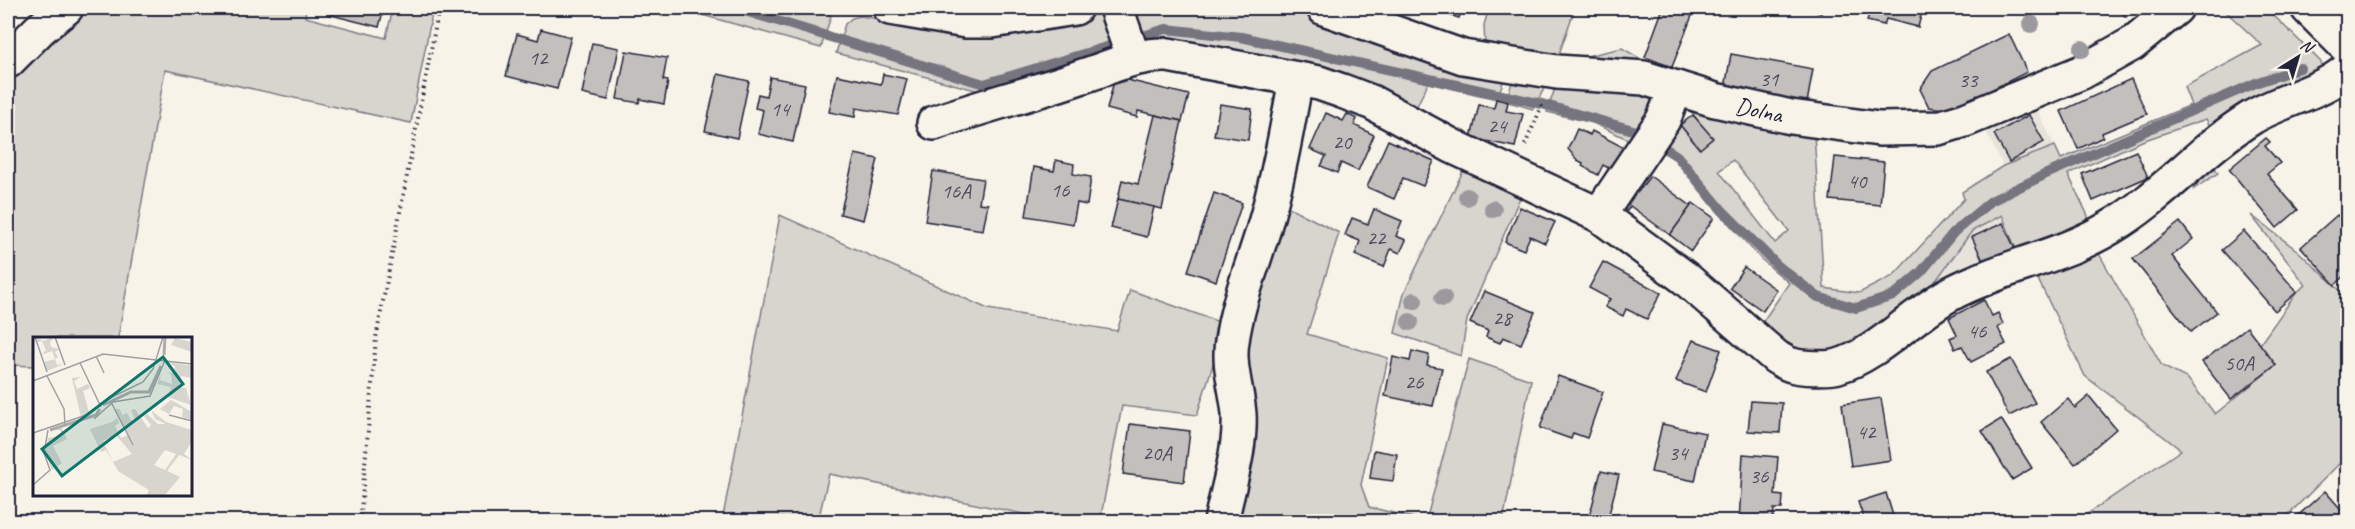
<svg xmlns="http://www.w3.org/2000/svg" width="2355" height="529" font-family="Caveat,sans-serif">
	<rect width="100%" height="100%" fill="#f7f3e8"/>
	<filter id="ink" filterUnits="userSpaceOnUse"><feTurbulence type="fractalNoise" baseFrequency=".0167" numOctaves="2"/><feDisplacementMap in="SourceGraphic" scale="12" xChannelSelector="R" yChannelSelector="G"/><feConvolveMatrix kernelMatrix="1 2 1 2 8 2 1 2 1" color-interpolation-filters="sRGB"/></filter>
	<g filter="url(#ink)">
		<g fill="#e7e3db">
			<path d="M2037 109 2055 146 2003 166 1982 123Z"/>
			<path d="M2003 215 2018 254 1921 301 1972 231Z"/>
		</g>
		<g fill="#d8d5cf" stroke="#7d7c85" stroke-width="1.5" fill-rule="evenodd">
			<path d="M84 8H306L305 17 386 38 393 8H433L411 123 165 70 118 338H34V366L8 365V78L13 68Z"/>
			<path d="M677 8H823L831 16 821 48Z"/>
			<path d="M1148 8H1273L1298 12 1349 24 1505 76 1497 99 1428 83 1412 116 1140 42 1137 16 1144 9Z"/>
			<path d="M1489 8H1575L1558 57 1573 59 1622 48 1665 73 1485 47 1484 25Z"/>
			<path d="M2222 8H2266L2320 61 2323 67 2214 134 2206 119 2142 141 2068 174 2088 216V222L2018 254 2002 215 1972 231 1921 301 1874 336 1814 360 1757 330 1789 283 1761 259 1712 205 1676 160 1654 147 1675 118 1699 149 1712 139 1690 110 1700 105 1814 134 1824 288 1859 293 1893 276 1964 199 1962 192 2003 166 2055 146 2061 159 2191 105 2184 87 2262 45ZM1733 160 1789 231 1775 243 1719 171Z"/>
			<path d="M1099 12 1107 18 1110 52 983 92 836 53 845 24 852 18 860 16 886 20 1024 31Z"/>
			<path d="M1514 78 1547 83 1533 109 1505 101Z"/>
			<path d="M1583 81 1657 97 1634 142 1593 123 1547 112 1556 85Z"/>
			<path d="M2258 127 2212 163 2218 173 2194 189 2208 158Z"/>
			<path d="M1267 161 1248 253 1197 415 1122 406 1100 521H1048V519L829 474 818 521 722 522 780 215 988 309 1117 331 1130 290 1219 322 1252 228 1255 193Z"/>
			<path d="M1465 167 1522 193 1467 320 1461 356 1395 333 1404 293Z"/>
			<path d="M2176 190 2181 198 2112 245 2097 250 2162 366 2188 379 2215 414 2276 365 2260 344 2297 292 2306 285 2251 215 2298 251 2343 293 2347 289V456L2282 521H2077L2181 450 2085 376 2034 271Z"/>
			<path d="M1275 200 1339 233 1307 334 1388 358 1361 485 1369 507 1426 521 1469 359 1531 380 1503 521 1229 522 1241 377Z"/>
		</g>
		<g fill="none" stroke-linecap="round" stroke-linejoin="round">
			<path stroke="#76747f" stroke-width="10" d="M735 8 984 84 1166 29 1241 37 1542 104 1640 132 1677 156 1722 210 1778 266 1818 297 1856 308 1893 296 1921 272 1954 232 1991 201 2044 175 2258 82 2300 68"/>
		</g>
		<g fill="#c2bfbd" stroke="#22223b" stroke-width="1.5">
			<path d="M333 8H384L379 27 331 15Z"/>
			<path d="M1426 8H1462L1459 18Z"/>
			<path d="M1663 8H1695L1672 67 1645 57Z"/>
			<path d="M1801 8H1823L1821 13Z"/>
			<path d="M1871 8H1923L1918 27 1886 19 1884 25 1867 21Z"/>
			<path d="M2116 8H2136L2126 17Z"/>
			<path d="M541 29 571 37 557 89 506 76 517 34 538 40Z"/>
			<path d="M2009 34 2027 72 1951 110 1929 107 1920 89 1932 71Z"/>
			<path d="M592 43 619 48 608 100 582 94Z"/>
			<path d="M626 51 667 58 663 80 668 81 664 104 640 99 639 103 617 99Z"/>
			<path d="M1731 54 1813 69 1807 103 1725 88Z"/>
			<path d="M718 74 749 81 737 138 705 131Z"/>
			<path d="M883 74 907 79 898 115 856 108 855 117 829 112 837 75 881 84Z"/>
			<path d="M770 77 805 84 793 142 758 134 763 110 755 108 758 94 766 96Z"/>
			<path d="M1115 77 1189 95 1182 121 1138 111 1137 117 1107 109Z"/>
			<path d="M2131 79 2147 114 2102 133 2103 137 2078 149 2061 111Z"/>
			<path d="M1496 99 1508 102 1506 111 1523 114 1515 147 1471 138 1479 105 1494 108Z"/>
			<path d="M1220 104 1252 109 1248 140 1214 135Z"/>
			<path d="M1326 113 1343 121 1347 114 1357 119 1354 125 1374 135 1358 171 1341 163 1337 173 1321 166 1326 156 1310 149Z"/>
			<path d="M1155 115 1182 121 1162 209 1118 199 1122 180 1138 184Z"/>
			<path d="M1693 115 1713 138 1700 149 1680 125Z"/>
			<path d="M2029 115 2044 142 2009 162 1994 134Z"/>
			<path d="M1577 129 1590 135 1592 131 1623 147 1625 150 1612 170 1603 165 1598 175 1582 166 1583 163 1577 160 1568 149Z"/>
			<path d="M2266 138 2270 142 2265 146 2280 163 2267 174 2298 210 2277 228 2229 169Z"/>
			<path d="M1388 140 1434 161 1423 186 1403 178 1394 199 1367 187Z"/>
			<path d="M2136 151 2148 177 2093 201 2082 174Z"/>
			<path d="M855 154 878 159 863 220 840 214Z"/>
			<path d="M1835 157 1884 162 1880 205 1830 200Z"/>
			<path d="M1056 160 1074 164 1073 174 1091 177 1087 205 1077 203 1073 224 1026 216 1034 167 1054 171Z"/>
			<path d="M933 171 983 179 979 203 988 204 983 230 925 221Z"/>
			<path d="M1650 176 1691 206 1670 235 1630 206 1627 211 1618 204 1630 187 1638 192Z"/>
			<path d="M1214 193 1242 203 1216 281 1188 271Z"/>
			<path d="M1118 199 1154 207 1147 237 1111 228Z"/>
			<path d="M1693 203 1714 218 1691 251 1670 235Z"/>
			<path d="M1520 207 1555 222 1545 243 1530 236 1524 250 1505 242Z"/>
			<path d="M1374 209 1402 221 1396 236 1406 240 1400 253 1391 249 1384 267 1355 255 1360 241 1345 235 1352 218 1368 224Z"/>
			<path d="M2337 215 2348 227V273L2335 285 2301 247Z"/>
			<path d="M2180 222 2193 239 2172 256 2217 312 2191 332 2133 259Z"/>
			<path d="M2003 223 2015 249 1984 263 1972 237Z"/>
			<path d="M2244 231 2297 292 2275 311 2222 250Z"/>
			<path d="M1603 262 1661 293 1647 319 1626 309 1623 316 1605 307 1610 299 1589 288Z"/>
			<path d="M1744 267 1777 290 1763 311 1730 288Z"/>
			<path d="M1484 291 1535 312 1521 344 1503 337 1500 343 1486 337 1488 331 1470 323Z"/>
			<path d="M1984 300 1992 316 1998 313 2003 324 1998 328 2006 344 1971 362 1962 346 1955 349 1950 338 1957 335 1949 318Z"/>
			<path d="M2247 327 2276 365 2231 399 2202 362Z"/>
			<path d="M1693 340 1721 350 1706 392 1676 381Z"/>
			<path d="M1412 351 1429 355 1427 365 1442 368 1433 406 1385 396 1393 357 1410 361Z"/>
			<path d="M2011 359 2035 403 2009 416 1986 372Z"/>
			<path d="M1558 376 1603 392 1587 438 1573 433 1571 439 1540 428Z"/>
			<path d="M2089 396 2116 429 2075 464 2041 422 2068 399 2075 408Z"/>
			<path d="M1881 398 1891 460 1851 466 1842 404Z"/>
			<path d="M1751 401 1782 403 1780 433 1748 431Z"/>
			<path d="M2001 419 2032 468 2012 480 1982 431Z"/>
			<path d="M1130 424 1190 431 1184 482 1123 474Z"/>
			<path d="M1662 424 1705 433 1695 481 1651 472Z"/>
			<path d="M1374 450 1397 454 1393 481 1370 478Z"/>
			<path d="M1743 454 1778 457 1775 495 1783 496 1782 509H1774L1773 522H1739Z"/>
			<path d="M1601 471 1619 475 1607 522H1588Z"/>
			<path d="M2325 491 2346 515 2339 522H2291Z"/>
			<path d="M1886 493 1895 522H1865L1858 502Z"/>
		</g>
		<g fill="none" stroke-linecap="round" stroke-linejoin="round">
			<defs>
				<g id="minor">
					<path d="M890 8 966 21H992L1075 8"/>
					<path d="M1116 8 1133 57"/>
					<path d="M1324 8 1463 57 1557 72 1644 78 1715 100 1791 117 1879 129 1938 128 1965 120 2082 72 2132 44 2176 8"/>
					<path d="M8 61 40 29 66 8"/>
					<path d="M934 123C982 106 1031 94 1080 77 1112 67 1134 54 1168 55L1319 83 1342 91 1371 102 1452 146 1599 215 1685 278 1776 357C1781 360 1787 364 1792 365 1801 368 1829 369 1838 366 1876 356 1915 312 1952 293 2003 266 2062 257 2111 227 2162 197 2201 149 2251 118 2280 100 2324 92 2348 69"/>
					<path d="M1599 215 1663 120 1676 88"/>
					<path d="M1221 522C1228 487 1241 449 1239 414 1237 389 1228 366 1232 341 1237 304 1252 267 1263 231 1277 184 1287 129 1296 79"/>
				</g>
				<path id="major" d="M2308 8 2348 48"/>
			</defs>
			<use href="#minor" stroke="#22223b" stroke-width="38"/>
			<use href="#major" stroke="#22223b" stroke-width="38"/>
			<g stroke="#22223b" stroke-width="4" stroke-dasharray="1.5 4.5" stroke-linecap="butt">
				<path d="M1525 145 1543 103"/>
				<path d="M360 522 376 338 439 8"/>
			</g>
			<use href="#minor" stroke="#f7f3e8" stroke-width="33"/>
			<use href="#major" stroke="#f7f3e8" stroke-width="33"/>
		</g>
		<g fill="#9b999d">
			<circle cx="2031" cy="24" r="9"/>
			<circle cx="2082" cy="49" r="9"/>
			<circle cx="1467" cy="197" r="9"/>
			<circle cx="1493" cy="209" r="9"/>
			<circle cx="1443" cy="298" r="9"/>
			<circle cx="1414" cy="301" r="9"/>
			<circle cx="1410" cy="322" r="9"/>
		</g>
	</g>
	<g text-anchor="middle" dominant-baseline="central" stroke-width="6" stroke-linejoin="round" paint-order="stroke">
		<g font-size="21" fill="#4a495c">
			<text x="538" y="58">12</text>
			<text x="1769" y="79">31</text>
			<text x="1968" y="80">33</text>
			<text x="780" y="109">14</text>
			<text x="1497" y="126">24</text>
			<text x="1342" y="142">20</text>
			<text x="1857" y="181">40</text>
			<text x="1060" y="190">16</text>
			<text x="956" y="191">16A</text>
			<text x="1376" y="238">22</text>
			<text x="1502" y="318">28</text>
			<text x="1977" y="331">46</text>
			<text x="2239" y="363">50A</text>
			<text x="1414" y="382">26</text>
			<text x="1866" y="432">42</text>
			<text x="1157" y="453">20A</text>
			<text x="1678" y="453">34</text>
			<text x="1759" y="476">36</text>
		</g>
		<g font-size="24" fill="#22223b" stroke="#f7f3e8">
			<text transform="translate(1759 110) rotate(12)">Dolna</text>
		</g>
	</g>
	<g transform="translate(33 337)">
		<rect width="159" height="159" fill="#f7f3e8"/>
		<path d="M3 0 10 4 21 0 17 5 18 10 26 12 22 15 25 20 22 22 24 28 31 27 14 34 11 25 22 22 19 14 8 18 13 13 9 4 4 5ZM142 1 159 5V15L138 8ZM135 25 159 29V41L148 39 146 50 153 51 158 68 135 60 138 50 124 47 128 37 127 43 139 47 138 37 133 35 141 36 142 29ZM48 40 41 44 44 52 55 47 57 51 50 54 56 75 48 80 39 41ZM138 63 159 75V83L149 80 150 72 141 69 136 77 127 72ZM82 72H87L89 78 94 76 99 85 102 83 98 73 102 72 115 91 118 88 111 79 114 77 125 87H133L122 82 118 73 133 85 159 93V104L151 117 159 123 146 118 134 134 147 140 131 159H113L116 153 85 134 73 113 68 115 57 92 79 85 84 81 82 74 86 86 82 89 88 101 95 98ZM83 98 99 117 80 125 70 104ZM132 113 143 117 132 133 121 128ZM28 90 34 102 20 109 29 126 19 133 12 115 15 101 30 98 27 93H16Z" fill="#d8d5cf" fill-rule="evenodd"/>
		<path fill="none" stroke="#aeabad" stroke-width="3" d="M131 18 132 0M70 68 98 55H116L128 29M17 93 63 78 67 72"/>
		<path fill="none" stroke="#a29fa3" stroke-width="1.5" d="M2 0 14 35M22 0 32 28M63 19 71 36M47 26 68 70M14 39 31 72 32 88M0 44 70 17 159 27M78 65 100 108M136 78 159 84M61 82 80 65 117 59 132 23M0 96 56 77 73 63 110 45 120 32 130 0M0 148 17 133 11 116 15 93"/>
		<path fill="#0f766e" fill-opacity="0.15" stroke="#0f766e" stroke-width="3" d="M130 20 150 47 29 139 9 112Z"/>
		<rect width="159" height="159" fill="none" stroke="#22223b" stroke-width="3"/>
	</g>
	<rect width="2355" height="529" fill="none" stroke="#f7f3e8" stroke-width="30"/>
	<rect x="15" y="15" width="2325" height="499" fill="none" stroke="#22223b" stroke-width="2" filter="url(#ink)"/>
	<g transform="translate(2298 57) rotate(37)" stroke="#f7f3e8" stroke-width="4.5" paint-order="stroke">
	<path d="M0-4.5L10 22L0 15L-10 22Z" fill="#22223b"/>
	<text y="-9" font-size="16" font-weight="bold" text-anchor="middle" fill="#22223b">N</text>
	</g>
</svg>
